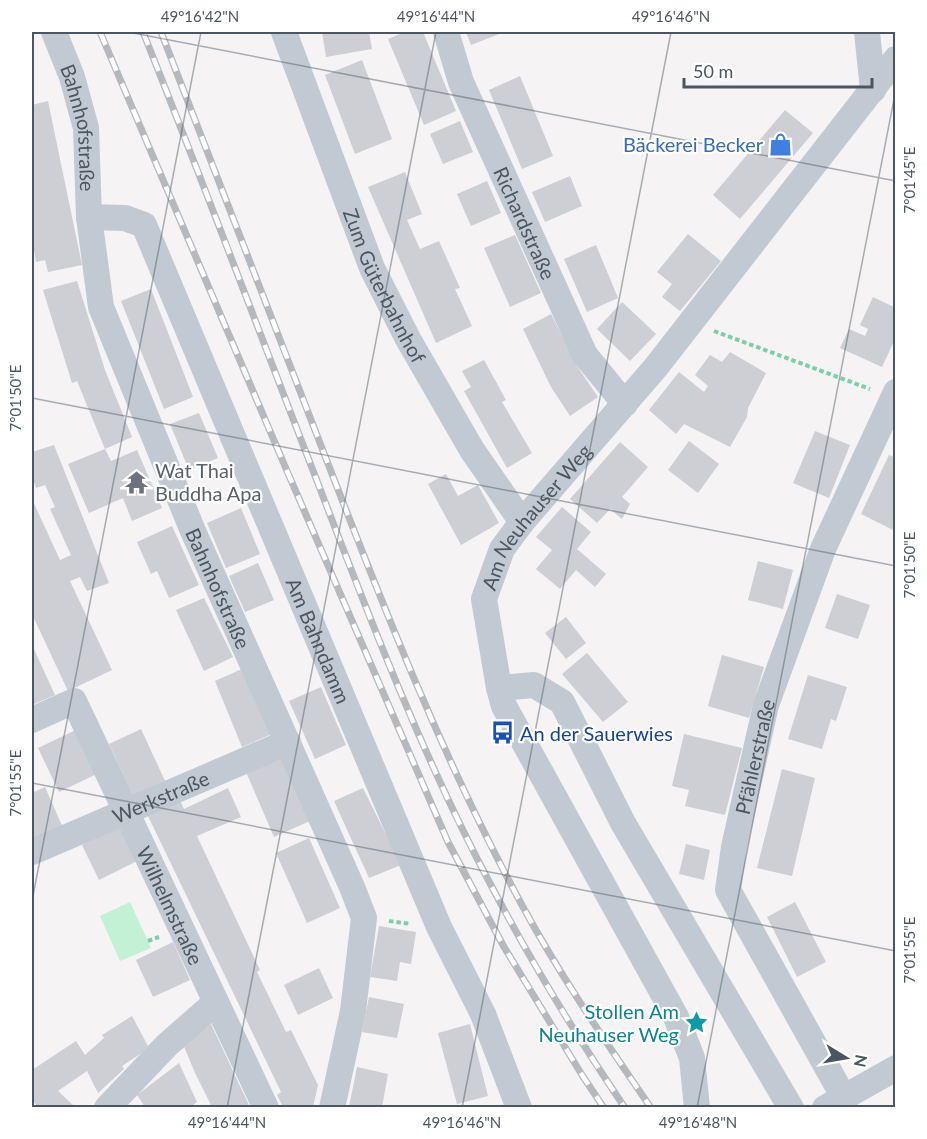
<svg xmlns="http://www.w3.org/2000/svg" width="927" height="1139" font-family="Lato,sans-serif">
	<rect width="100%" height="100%" fill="#f5f3f3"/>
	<path fill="#c3f1d5" d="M130 902 151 948 120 961 100 916Z"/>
	<g fill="#cdcfd5">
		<path d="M322 32H369L372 49 326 57Z"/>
		<path d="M405 32H423L456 111 424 125 388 39Z"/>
		<path d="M466 32H504L471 45Z"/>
		<path d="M362 60 392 139 355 154 325 75Z"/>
		<path d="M520 76 553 156 522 169 489 90Z"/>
		<path d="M48 101 82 265 48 272 45 260 36 262 32 239V105Z"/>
		<path d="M785 110 813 133 740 219 713 195Z"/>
		<path d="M460 121 473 152 443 164 430 134Z"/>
		<path d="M405 172 422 214 407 220 420 249 439 241 460 288 455 289 472 326 436 343 368 187Z"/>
		<path d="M570 176 582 206 545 222 532 192Z"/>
		<path d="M487 181 501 213 471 226 457 194Z"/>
		<path d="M688 234 721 261 680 311 662 297 672 284 657 272Z"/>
		<path d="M515 235 541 293 510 307 484 248Z"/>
		<path d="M596 245 618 298 587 312 564 259Z"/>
		<path d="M77 281 105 370 132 437 105 449 111 461 137 450 162 508 132 521 123 498 89 513 68 464 105 449 77 381 72 383 43 290Z"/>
		<path d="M151 289 193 397 164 409 121 301Z"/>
		<path d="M873 297 896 308V337L882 367 840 348 849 329 865 336 868 329 860 325Z"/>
		<path d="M622 302 656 334 630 361 597 329Z"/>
		<path d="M551 314 579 369 598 397 570 416 551 387 523 329Z"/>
		<path d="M730 352 766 373 748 408 747 417 730 447 684 424 676 434 649 410 679 372 704 392 708 386 695 375 710 355 722 362Z"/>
		<path d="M484 360 506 400 502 402 532 453 507 468 464 391 471 387 462 371Z"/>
		<path d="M199 413 218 458 189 470 170 424Z"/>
		<path d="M815 431 850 445 829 498 793 483Z"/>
		<path d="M689 441 719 464 698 493 668 470Z"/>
		<path d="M620 442 648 467 622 497 630 504 622 519 610 509 597 523 570 499Z"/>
		<path d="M54 445 109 583 87 591 80 577 70 581 112 670 68 691 32 614V499L60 560 71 555 50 509 55 507 45 485 36 488 33 479 32 480V452Z"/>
		<path d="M889 455 896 458V525L893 530 861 514Z"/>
		<path d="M446 474 458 496 478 485 499 523 461 545 428 484Z"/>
		<path d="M562 507 591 532 577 549 606 574 595 587 576 570 560 589 536 569 552 550 536 537Z"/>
		<path d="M241 508 260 554 226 568 207 523Z"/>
		<path d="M172 526 199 585 169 598 157 571 151 574 137 542Z"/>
		<path d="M758 561 793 570 783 609 748 600Z"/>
		<path d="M258 563 274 600 245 612 229 576Z"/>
		<path d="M837 594 870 605 858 639 825 628Z"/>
		<path d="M204 598 233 657 204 671 176 610Z"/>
		<path d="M566 617 586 643 566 659 545 633Z"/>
		<path d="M32 645 55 695 32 705Z"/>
		<path d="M587 653 628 702 603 722 562 674Z"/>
		<path d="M722 655 764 667 749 718 708 706Z"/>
		<path d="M244 668 272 734 242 747 215 681Z"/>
		<path d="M808 675 847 687 836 721 831 719 822 749 788 739Z"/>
		<path d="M321 687 346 745 315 759 289 701Z"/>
		<path d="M80 728 101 772 59 792 38 748Z"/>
		<path d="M141 729 165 781 133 796 109 744Z"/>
		<path d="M684 734 742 748 725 815 685 806 689 790 672 786Z"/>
		<path d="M282 756 310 821 274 837 246 772Z"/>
		<path d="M782 769 815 778 792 876 757 868Z"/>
		<path d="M45 787 64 830 32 845V793Z"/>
		<path d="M228 788 241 817 197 836 260 970 257 972 286 1032 291 1030 318 1085 313 1107H283L277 1095 281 1092 147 814 179 798 184 809Z"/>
		<path d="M363 788 401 865 369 878 334 801Z"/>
		<path d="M120 826 137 861 99 880 82 845Z"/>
		<path d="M309 838 340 908 307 923 276 853Z"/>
		<path d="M686 844 710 850 704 880 679 874Z"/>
		<path d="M795 902 826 962 797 977 767 917Z"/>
		<path d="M379 926 416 932 411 964 400 962 397 981 370 977Z"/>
		<path d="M173 942 190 980 153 997 136 960Z"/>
		<path d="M319 968 333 998 298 1015 284 985Z"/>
		<path d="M369 997 404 1004 397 1038 362 1032Z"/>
		<path d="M132 1016 149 1048 122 1066 124 1069 98 1093 87 1071 58 1091 75 1107H36L37 1106 32 1100V1070L76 1041 85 1055 104 1038 102 1035Z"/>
		<path d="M211 1024 239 1084 250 1107H212L195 1073 183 1044Z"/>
		<path d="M470 1024 488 1096 457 1104 438 1033Z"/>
		<path d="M179 1063 197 1102 190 1107H145L137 1095Z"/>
		<path d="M357 1067 388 1074 382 1107H349Z"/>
	</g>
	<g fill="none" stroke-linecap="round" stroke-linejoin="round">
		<g stroke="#7ad0a6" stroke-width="4" stroke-dasharray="4.5 3" stroke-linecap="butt">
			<path d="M714 331 870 389"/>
			<path d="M389 921 411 924"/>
			<path d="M148 941 159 937"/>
		</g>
		<g stroke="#c1cad2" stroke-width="26">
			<path id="s1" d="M54 32 72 77 86 128 89 217 101 307 193 531 352 887 364 918 353 1011 332 1108"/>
			<path id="s2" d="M284 32 372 268 408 339 472 450 522 522"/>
			<path id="s3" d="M446 32 461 82 585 355 625 404"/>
			<path d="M867 32 873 90"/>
			<path id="s4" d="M89 217 125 218 144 225 439 927 483 1014 519 1108"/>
			<path d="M499 688 534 685 562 702 623 823 791 1108"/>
			<path id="s5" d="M32 720 74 701 266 1108"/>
			<path id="s6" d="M32 852 288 742"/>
			<path id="s7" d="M843 1096 728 890 734 847 766 705 823 549 896 392"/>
			<path d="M107 1108 167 1045 216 1002"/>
			<path id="s8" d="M697 1108 692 1058 676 1017 504 706 499 688 484 599 502 549 522 522 656 367 896 59"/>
			<path d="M825 1108 896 1068"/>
		</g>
		<defs>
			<g id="rail">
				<path d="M100 32 287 471 448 842 504 947 582 1075 604 1108"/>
				<path d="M143 32C203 182 260 334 319 486 371 622 424 760 493 889 533 965 577 1037 625 1108"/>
				<path d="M161 32C214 169 267 306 320 443 381 601 442 758 523 907 561 977 606 1042 651 1108"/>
			</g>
		</defs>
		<use href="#rail" stroke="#b5b8bd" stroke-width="7"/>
		<use href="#rail" stroke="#fff" stroke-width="4.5" stroke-dasharray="14" stroke-linecap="butt"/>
	</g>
	<path fill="none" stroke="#4a5661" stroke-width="1.5" stroke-opacity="0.45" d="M128 32 896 181M32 398 896 566M32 783 896 951M32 901 201 32M227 1108 436 32M462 1108 671 32M697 1108 896 89"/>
	<defs>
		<symbol id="shop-bare" viewBox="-9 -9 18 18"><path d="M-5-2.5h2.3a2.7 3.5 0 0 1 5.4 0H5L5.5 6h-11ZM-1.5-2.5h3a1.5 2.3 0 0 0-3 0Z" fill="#3f7fe0" stroke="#fff" stroke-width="2.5" paint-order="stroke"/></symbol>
		<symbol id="temple-bare" viewBox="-9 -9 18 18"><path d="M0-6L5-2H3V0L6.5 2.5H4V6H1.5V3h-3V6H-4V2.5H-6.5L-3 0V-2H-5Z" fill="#6b7280" stroke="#fff" stroke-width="2.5" paint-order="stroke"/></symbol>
		<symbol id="bus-bare" viewBox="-9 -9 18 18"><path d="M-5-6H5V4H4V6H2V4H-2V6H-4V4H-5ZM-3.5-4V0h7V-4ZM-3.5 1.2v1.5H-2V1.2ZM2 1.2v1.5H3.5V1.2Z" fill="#1a4fb4" stroke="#fff" stroke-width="2.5" paint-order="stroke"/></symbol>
		<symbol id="sight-bare" viewBox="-9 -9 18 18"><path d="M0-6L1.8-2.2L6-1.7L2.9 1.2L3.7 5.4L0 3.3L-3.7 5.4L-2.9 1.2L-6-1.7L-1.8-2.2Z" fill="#0f9aa8" stroke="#fff" stroke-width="2.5" paint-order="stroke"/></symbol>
	</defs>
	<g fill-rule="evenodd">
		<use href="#shop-bare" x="764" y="128" width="33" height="33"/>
		<use href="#temple-bare" x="120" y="466" width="33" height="33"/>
		<use href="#bus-bare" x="486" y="716" width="33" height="33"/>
		<use href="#sight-bare" x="680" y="1006" width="33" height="33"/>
	</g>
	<g text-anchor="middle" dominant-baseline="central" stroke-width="4.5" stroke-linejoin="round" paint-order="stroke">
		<g font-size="20" fill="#4a5661" stroke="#fff">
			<text stroke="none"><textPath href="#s1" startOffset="100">Bahnhofstraße</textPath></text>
			<text stroke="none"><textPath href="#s3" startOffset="207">Richardstraße</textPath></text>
			<text stroke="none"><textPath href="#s2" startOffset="273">Zum Güterbahnhof</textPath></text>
			<text stroke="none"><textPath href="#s8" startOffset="657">Am Neuhauser Weg</textPath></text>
			<text stroke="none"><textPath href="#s1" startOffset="586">Bahnhofstraße</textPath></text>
			<text stroke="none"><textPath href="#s4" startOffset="507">Am Bahndamm</textPath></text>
			<text stroke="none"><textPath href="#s7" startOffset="372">Pfählerstraße</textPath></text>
			<text stroke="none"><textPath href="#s6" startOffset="140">Werkstraße</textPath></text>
			<text stroke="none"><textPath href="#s5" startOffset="272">Wilhelmstraße</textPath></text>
		</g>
		<g font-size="20" fill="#366cbe" stroke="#fff" text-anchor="end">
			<text x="763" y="144">Bäckerei Becker</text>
		</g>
		<g font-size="20" fill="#5b616d" stroke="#fff" text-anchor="start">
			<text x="155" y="470">Wat Thai<tspan x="155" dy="23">Buddha Apa</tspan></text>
		</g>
		<g font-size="20" fill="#164399" stroke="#fff" text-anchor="start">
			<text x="520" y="733">An der Sauerwies</text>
		</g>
		<g font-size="20" fill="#0d838f" stroke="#fff" text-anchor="end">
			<text x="679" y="1011">Stollen Am<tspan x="679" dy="23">Neuhauser Weg</tspan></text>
		</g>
	</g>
	<rect width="927" height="1139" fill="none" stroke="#ffffff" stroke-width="66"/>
	<g transform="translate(846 1058) rotate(101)" stroke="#ffffff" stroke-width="4.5" paint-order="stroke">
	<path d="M0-4.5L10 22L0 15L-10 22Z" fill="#4a5661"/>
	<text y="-9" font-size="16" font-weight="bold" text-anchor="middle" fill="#4a5661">N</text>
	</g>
	<path d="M684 78v9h188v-9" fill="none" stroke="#4a5661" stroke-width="3"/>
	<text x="693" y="78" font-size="18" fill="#4a5661" stroke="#ffffff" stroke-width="4.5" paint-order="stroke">50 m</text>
	<rect x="33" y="33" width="861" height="1073" fill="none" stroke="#4a5661" stroke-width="2"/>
	<g font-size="15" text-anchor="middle" fill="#4a5661">
		<text x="200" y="22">49°16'42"N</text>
		<text x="436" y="22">49°16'44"N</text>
		<text x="671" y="22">49°16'46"N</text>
		<text transform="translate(910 180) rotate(-90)" y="5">7°01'45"E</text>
		<text transform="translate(16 398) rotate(-90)" y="5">7°01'50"E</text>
		<text transform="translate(910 565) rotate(-90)" y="5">7°01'50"E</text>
		<text transform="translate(16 783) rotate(-90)" y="5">7°01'55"E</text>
		<text transform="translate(910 950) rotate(-90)" y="5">7°01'55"E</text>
		<text x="227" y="1128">49°16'44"N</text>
		<text x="462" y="1128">49°16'46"N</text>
		<text x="698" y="1128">49°16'48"N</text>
	</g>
</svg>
